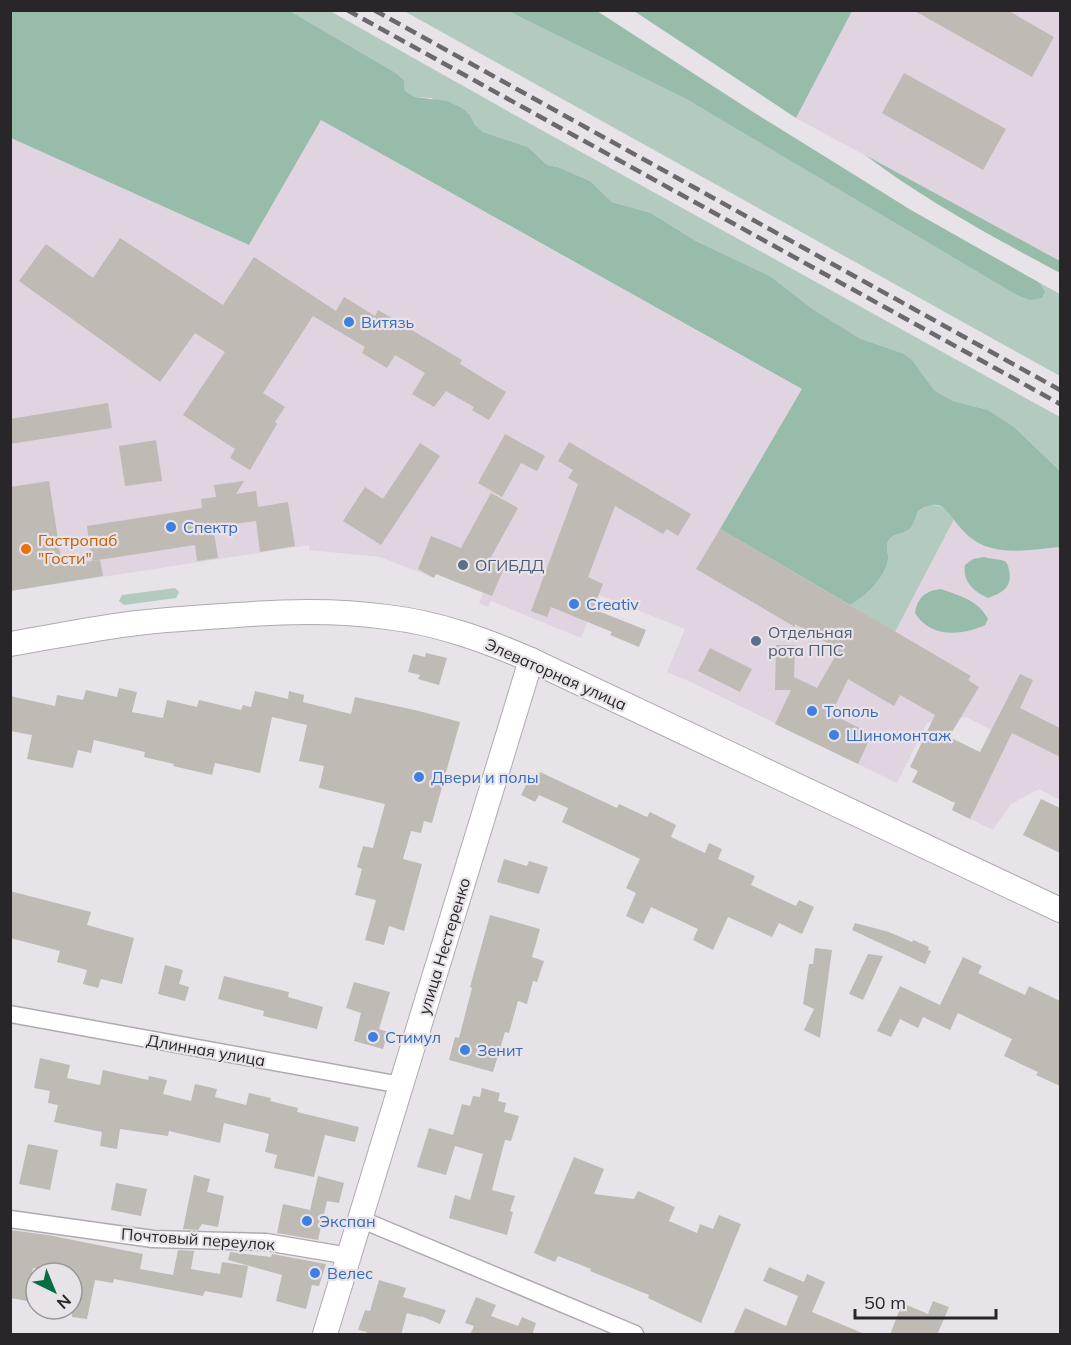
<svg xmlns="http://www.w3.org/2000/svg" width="1071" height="1345" font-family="Mulish,sans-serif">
	<rect width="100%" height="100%" fill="#e8e3e8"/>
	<g fill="#dfd4df">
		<path d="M852 11H1060V261L796 118Z"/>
		<path d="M321 120 803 390 720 529 895 632 973 482 1060 526V728L1039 717 1027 740 1060 757V800L1039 789 1011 804 993 830 952 810 991 730 966 717 927 723 897 783 693 683 667 672 685 629 599 595 581 638 491 601 488 607 479 603 483 593 436 574 434 578 380 557 309 550V545L11 591V138L249 245Z"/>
	</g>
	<g fill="#b3cabf">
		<path d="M290 11H330L545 132 1060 417V471L1013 426 988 410 953 401 935 391 921 372 902 353 861 339 814 310 770 276 696 241 651 213 612 202 590 181 558 167 547 165 528 147 483 132 475 125 470 115 431 98 415 97 405 91 404 80 396 73Z"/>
		<path d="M404 11H508L690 101 1045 291 1040 283 1060 294V376Z"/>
		<path d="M929 505C941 505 947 508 954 519L895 632 850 605C865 597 885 578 888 560 889 554 885 548 888 542 892 533 900 535 907 531 914 527 915 518 918 511Z"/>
		<path d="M175 588 179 592 176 598 124 605 119 601 122 595Z"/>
	</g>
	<g fill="#97bdaa">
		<path d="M11 10 290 11 396 73 404 80 405 91 415 97 447 101 462 108 470 115 475 125 483 132 528 147 547 165 558 167 590 181 612 202 651 213 696 241 770 276 814 310 861 339 902 353 912 360 935 391 953 401 988 410 1013 426 1060 471V547C1036 549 1009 555 985 546 975 542 966 535 959 526 945 509 941 497 918 511 915 518 914 527 907 531 900 535 892 533 888 542 885 548 889 554 888 560 885 578 865 597 850 605L720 529 802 389 321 120 249 245 11 138Z"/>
		<path d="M508 11H597L750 110 911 210 1040 283 1045 291 1042 298 1030 300 1017 295 690 101Z"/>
		<path d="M634 11H852L796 118Z"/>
		<path d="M865 155 1060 261V273C993 237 926 201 865 155Z"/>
		<path d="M984 557C990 559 999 559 1004 561 1008 563 1008 566 1009 570 1013 587 1002 593 988 598 975 592 962 582 965 565L973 559Z"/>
		<path d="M941 589C960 596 978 600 988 619L985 625C961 636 930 638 915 613 918 597 925 591 941 589Z"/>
	</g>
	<g fill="#bfbab4">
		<path d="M913 10H1007L1054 37 1032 77Z"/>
		<path d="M904 73 1006 129 983 170 882 113Z"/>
		<path d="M120 238 223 305 254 257 336 311 344 297 375 316 378 310 462 360 460 364 506 392 489 420 472 410 474 407 446 391 434 407 412 394 425 373 395 355 387 368 362 353 365 347 313 316 263 393 285 407 275 422 277 424 250 470 230 458 235 449 183 415 225 352 195 333 160 382 19 281 46 244 93 278Z"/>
		<path d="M108 403 112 428 10 444V419Z"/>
		<path d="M505 434 545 456 537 471 521 463 502 497 478 483Z"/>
		<path d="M156 440 162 481 125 486 119 446Z"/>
		<path d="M569 442 691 514 678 536 667 529 663 534 615 506 588 577 603 584 593 609 646 630 639 647 610 635 612 632 551 607 547 617 531 611 578 484 568 478 573 470 558 461Z"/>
		<path d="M420 443 440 456 381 545 343 521 365 487 383 499Z"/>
		<path d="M49 481 62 565 100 560 103 576 10 591V487Z"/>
		<path d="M244 481 236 494 256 491 258 507 288 502 295 546 260 552 256 521 213 527 218 558 197 561 195 545 92 561 87 526 202 508 201 499 216 497 214 485Z"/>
		<path d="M491 493 518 508 490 559 505 566 492 596 436 574 434 578 418 569 431 536 461 548Z"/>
		<path d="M720 529 971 676 968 680 979 687 949 737 980 752 1020 674 1033 680 1020 708 1060 728V757L1012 733 970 819 952 810 955 803 912 782 918 771 910 767 935 715 900 695 894 706 848 679 831 714 872 734 858 764 775 724 791 690H775L776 645H795L794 677 817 688 839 650 795 624V627L696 569Z"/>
		<path d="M710 648 752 669 740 692 698 671Z"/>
		<path d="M426 653 447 658 439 685 418 679 420 675 408 672 413 654 425 657Z"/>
		<path d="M119 688 137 692 132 712 163 718 167 700 197 707 199 700 241 710 243 705 251 707 255 691 288 699 289 691 304 695 303 702 351 714 355 697 419 711 460 722 432 823 424 821 421 833 411 831 403 859 422 864 404 931 389 926 384 945 365 940 376 900 355 895 362 869 357 867 363 846 373 848 385 804 319 788 324 766 299 761 307 725 272 717 260 773 215 763 212 775 173 766 174 764 144 757 145 752 94 740 91 753 78 750 73 768 27 759 32 735 10 731V696L55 706 57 695 83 700 86 690 117 697Z"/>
		<path d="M540 772 617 808 619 804 647 817 650 812 676 825 671 837 705 853 709 843 722 849 718 859 755 876 751 885 796 906 799 900 814 907 802 934 779 923 772 937 728 917 713 950 693 940 698 929 651 907 643 924 626 916 636 893 626 888 640 859 562 822 568 808 539 795 535 802 521 795 531 775 538 778Z"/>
		<path d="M1041 799 1060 808V853L1023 835Z"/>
		<path d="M504 859 527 866 529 861 548 867 539 894 497 882Z"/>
		<path d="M10 891 91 912 87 925 134 938 122 984 101 979 98 988 83 984 87 970 57 962 60 951 10 938Z"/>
		<path d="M490 915 540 929 532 957 544 961 537 982 533 981 527 1004 518 1001 509 1033 505 1032 493 1072 449 1060 455 1037 459 1038 472 988 470 987Z"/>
		<path d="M855 923 889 932 912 942 913 940 929 947 928 950 931 951 925 964 852 930Z"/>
		<path d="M815 948 832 950 820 1038 804 1030 814 1009 803 1004 809 964H813Z"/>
		<path d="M868 954 883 956 863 1000 849 994Z"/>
		<path d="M963 957 982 966 978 973 1025 995 1029 986 1060 1001V1086L1036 1075 1038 1072 1004 1056 1012 1039 958 1013 950 1030 923 1017 918 1028 900 1019 891 1037 877 1031 900 986 940 1005Z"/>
		<path d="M165 965 183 970 179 984 189 987 185 1001 158 994Z"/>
		<path d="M224 976 289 992 288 997 323 1007 317 1029 263 1016 264 1011 218 999Z"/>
		<path d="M354 982 390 992 379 1029 388 1032 383 1049 354 1041 361 1013 346 1008Z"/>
		<path d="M40 1058 70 1065 67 1078 100 1085 103 1070 148 1080 149 1076 167 1080 163 1094 191 1101 195 1084 217 1089 215 1097 246 1105 249 1093 271 1098 270 1101 298 1108 297 1112 359 1127 355 1142 325 1135 314 1177 274 1168 277 1155 265 1152 269 1134 224 1123 220 1143 169 1131 168 1136 120 1129 117 1149 100 1146 102 1132 54 1122 58 1105 48 1103 50 1091 34 1088Z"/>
		<path d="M482 1088 500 1093 498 1101 506 1103 504 1112 519 1116 511 1141 505 1140 492 1190 515 1196 510 1211 513 1212 507 1235 449 1218 455 1195 470 1200 483 1154 455 1146 446 1175 417 1167 429 1128 453 1135 462 1104 470 1106 473 1096 480 1097Z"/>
		<path d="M28 1144 58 1150 50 1190 19 1184Z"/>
		<path d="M574 1157 604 1169 594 1194 634 1199 638 1191 675 1207 669 1221 697 1233 700 1224 713 1229 719 1215 741 1224 701 1323 648 1298 649 1295 590 1271 591 1269 558 1256 555 1262 534 1253Z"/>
		<path d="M194 1175 210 1179 207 1192 224 1196 218 1227 202 1224 198 1230 183 1229Z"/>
		<path d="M318 1176 344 1183 339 1203 327 1201 318 1240 277 1233 283 1204 310 1210Z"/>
		<path d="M116 1183 147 1189 141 1216 111 1210Z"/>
		<path d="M10 1230 48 1235 143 1254 140 1269 173 1275 178 1250 194 1251 191 1269 220 1274 222 1262 248 1266 242 1298 205 1291 203 1296 114 1279 113 1283 95 1280 87 1319 72 1317V1273L33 1268 27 1301 10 1298Z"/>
		<path d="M230 1252 271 1257 272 1254 326 1264 319 1286 312 1285 306 1309 276 1301 282 1275 228 1260Z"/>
		<path d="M769 1267 804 1282 807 1274 825 1282 812 1312 867 1335H733L745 1308 786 1326 798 1296 763 1281Z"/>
		<path d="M379 1280 406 1288 403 1297 446 1310 440 1324 421 1316V1317L407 1313 401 1335H366L367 1332 358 1330 365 1310 370 1311Z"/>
		<path d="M476 1297 496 1305 491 1316 518 1326 522 1317 536 1323 533 1332 535 1335H470L474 1326 465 1323Z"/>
		<path d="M933 1301 949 1307 937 1335H890L902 1303 928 1314Z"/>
	</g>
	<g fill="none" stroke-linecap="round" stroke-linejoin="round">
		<defs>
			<g id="street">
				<path d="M10 1014 401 1085"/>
				<path d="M10 1219 153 1239 266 1242 349 1256"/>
				<path d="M360 1219 635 1334"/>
			</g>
			<g id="secondary">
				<path d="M10 644C52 637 95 628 137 623 170 619 204 617 237 615 287 611 337 610 387 617 438 623 485 640 531 660L1060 910"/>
				<path d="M325 1334 531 660"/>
			</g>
		</defs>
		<use href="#street" stroke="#afaaaf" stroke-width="19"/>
		<use href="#secondary" stroke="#afaaaf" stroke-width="26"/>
		<use href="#street" stroke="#fff" stroke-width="16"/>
		<use href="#secondary" stroke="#fff" stroke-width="24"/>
		<g stroke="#6c696c" stroke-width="4.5" stroke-dasharray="12 6" stroke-linecap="butt">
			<path d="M347 10 1060 404"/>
			<path d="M374 10 1060 390"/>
		</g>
	</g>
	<g fill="#3f7fe0" stroke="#e8e3e8" stroke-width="2">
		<circle cx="349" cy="322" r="6"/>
		<circle cx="171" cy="527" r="6"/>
		<circle cx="574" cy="604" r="6"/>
		<circle cx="812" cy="711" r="6"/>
		<circle cx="834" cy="735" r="6"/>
		<circle cx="419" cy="777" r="6"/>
		<circle cx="373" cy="1037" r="6"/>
		<circle cx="465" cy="1050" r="6"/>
		<circle cx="307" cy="1221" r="6"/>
		<circle cx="315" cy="1273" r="6"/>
	</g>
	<circle fill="#e8710a" stroke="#e8e3e8" stroke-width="2" cx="26" cy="549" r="6"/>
	<g fill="#5c6f8a" stroke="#e8e3e8" stroke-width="2">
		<circle cx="463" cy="565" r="6"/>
		<circle cx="756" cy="641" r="6"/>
	</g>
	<g text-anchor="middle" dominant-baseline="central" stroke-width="4.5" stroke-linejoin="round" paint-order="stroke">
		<g font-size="16" fill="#366cbe" stroke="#e8e3e8" text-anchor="start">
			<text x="361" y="322">Витязь</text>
			<text x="183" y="527">Спектр</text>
			<text x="586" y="604">Creativ</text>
			<text x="824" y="711">Тополь</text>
			<text x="846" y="735">Шиномонтаж</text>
			<text x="431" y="777">Двери и полы</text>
			<text x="385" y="1037">Стимул</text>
			<text x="477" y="1050">Зенит</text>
			<text x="319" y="1221">Экспан</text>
			<text x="327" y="1273">Велес</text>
		</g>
		<g font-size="16" fill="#c56008" stroke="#e8e3e8" text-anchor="start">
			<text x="38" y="540">Гастропаб<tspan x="38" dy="18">"Гости"</tspan></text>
		</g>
		<g font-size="16" fill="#4e5e75" stroke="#e8e3e8" text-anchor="start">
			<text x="475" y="565">ОГИБДД</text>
			<text x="768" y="632">Отдельная<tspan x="768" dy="18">рота ППС</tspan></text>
		</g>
		<g font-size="16" fill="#282628" stroke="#e8e3e8">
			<text transform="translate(556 674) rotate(24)">Элеваторная улица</text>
			<text transform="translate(444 946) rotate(-73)">улица Нестеренко</text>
			<text transform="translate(206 1050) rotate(10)">Длинная улица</text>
			<text transform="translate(198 1239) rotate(4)">Почтовый переулок</text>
		</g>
	</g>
	<rect width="1071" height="1345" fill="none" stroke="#282628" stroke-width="24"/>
	<g transform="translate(54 1291) rotate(137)"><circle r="28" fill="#e8e3e8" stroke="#9b979b" stroke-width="1.5"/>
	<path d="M0-4.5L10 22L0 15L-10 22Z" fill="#076e44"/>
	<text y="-9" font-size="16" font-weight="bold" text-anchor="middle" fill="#282628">N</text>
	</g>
	<path d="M855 1309v9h141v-9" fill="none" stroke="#282628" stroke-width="3"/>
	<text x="864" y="1309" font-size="18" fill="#282628" stroke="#e8e3e8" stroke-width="4.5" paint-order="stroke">50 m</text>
</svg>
